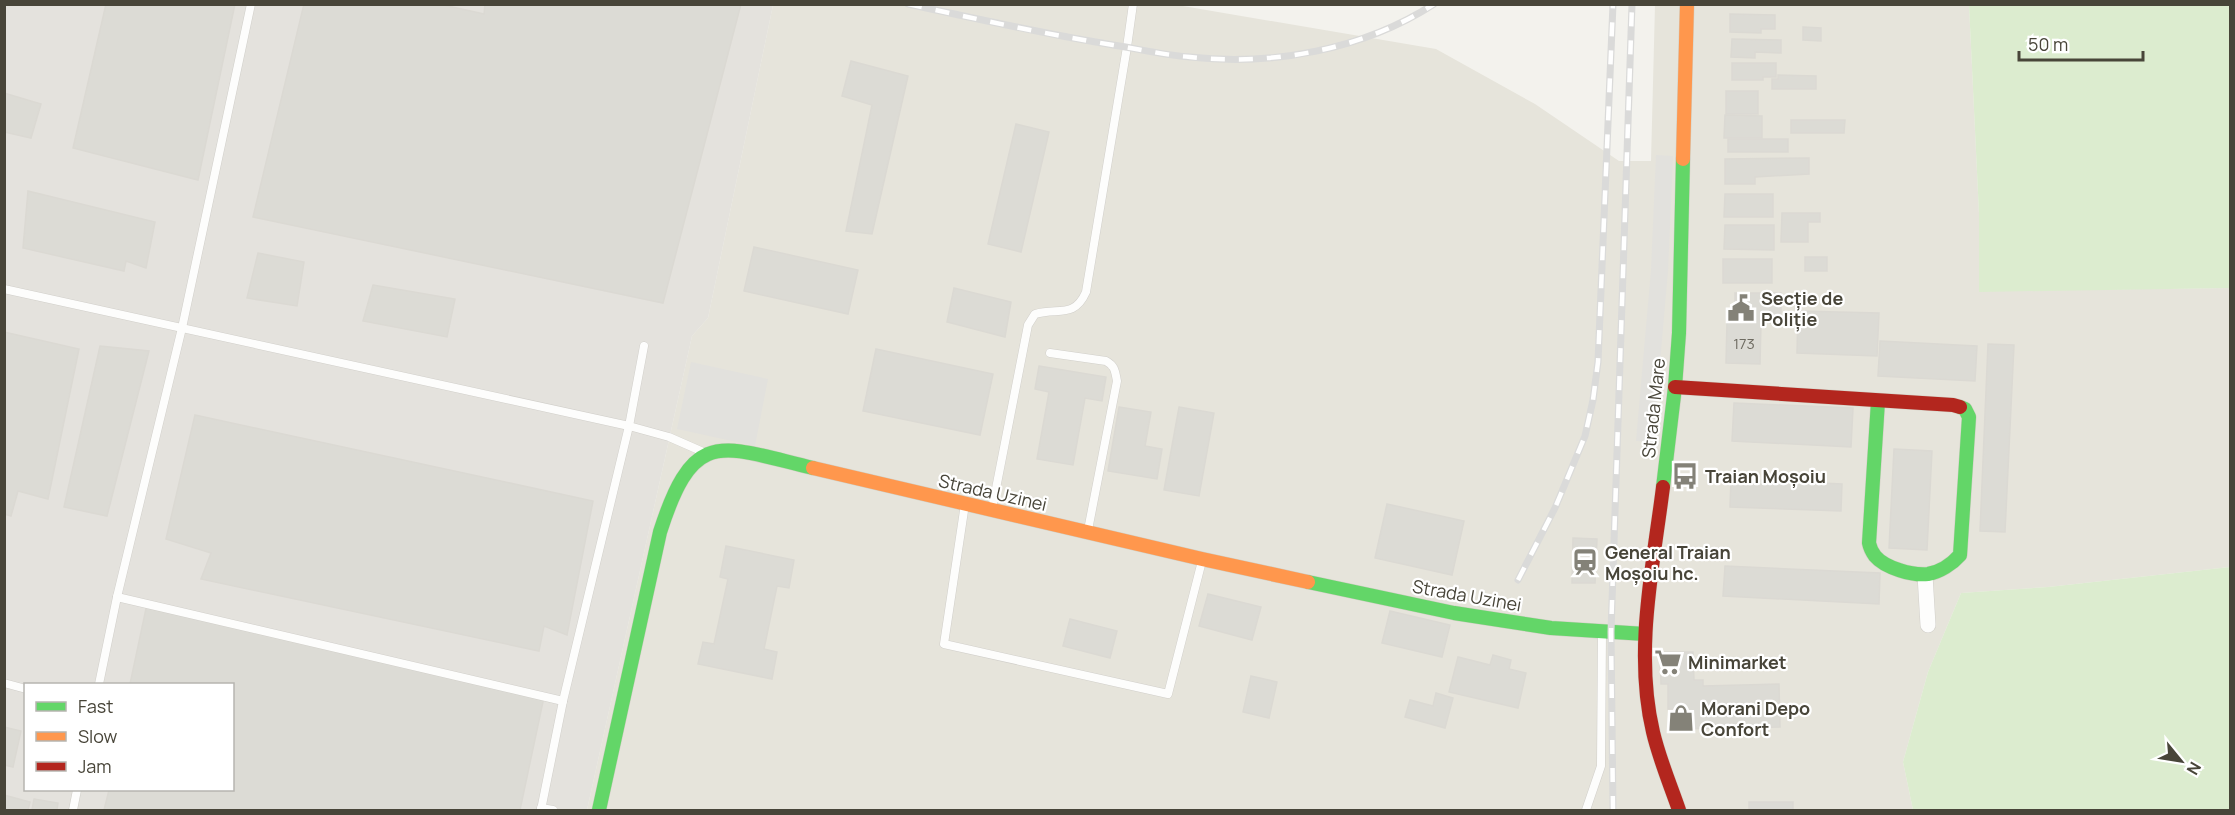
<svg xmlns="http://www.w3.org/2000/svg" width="2235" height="815" font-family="Manrope,sans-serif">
	<rect width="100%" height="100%" fill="#f3f2ed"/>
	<path fill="#e6e4db" d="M773 5H1177L1436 49 1535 104 1619 161H1651L1655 5H1969L1979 214V291L2230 288V567L2048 587 1961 593 1928 672 1903 762 1913 810H587L692 336 708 318Z"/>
	<path fill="#e4e2dd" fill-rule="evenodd" d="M5 5H773L708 318 692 336 587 810H5ZM26 684H232V790H26Z"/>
	<g fill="#dceccf">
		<path d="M1969 5H2230V288L1979 292V214Z"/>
		<path d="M2230 567V810H1913L1903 762 1928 672 1961 593 2048 587Z"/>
	</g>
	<g fill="#e2e1dd">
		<path d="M1656 155 1673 156 1668 271 1653 442 1636 441 1651 270Z"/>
		<path d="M691 362 768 379 755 446 677 429Z"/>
	</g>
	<g fill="#dcdbd5" stroke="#dbd9d3" stroke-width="1.5">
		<path d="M106 4H235L198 180 73 148Z"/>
		<path d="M304 4H439L484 14 485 4H741L663 303 253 217Z"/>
		<path d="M1730 14 1775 15V29H1761V33L1730 32Z"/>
		<path d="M1803 27 1821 28V41L1803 40Z"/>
		<path d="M1732 39 1781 40V53L1755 52V58L1731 57Z"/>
		<path d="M851 61 908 76 872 234 846 231 872 105 842 96Z"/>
		<path d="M1732 63H1776V77H1763V80H1732Z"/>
		<path d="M1778 75 1816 76V89H1772V79H1778Z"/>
		<rect x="1726" y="91" width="32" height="23"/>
		<path d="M4 93 41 104 31 138 4 132Z"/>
		<path d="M1725 115 1762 116V138H1724Z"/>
		<path d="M1791 120H1845L1844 133H1791Z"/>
		<path d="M1016 124 1049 132 1021 252 988 244Z"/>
		<rect x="1728" y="139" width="60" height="13"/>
		<path d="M1809 158V174L1755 177V184H1725V159Z"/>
		<path d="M28 191 155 222 146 268 126 261 124 271 23 248Z"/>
		<path d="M1725 194H1773V217H1724Z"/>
		<path d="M1782 213H1820V222H1808V242H1781Z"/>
		<path d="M1725 225H1774V250L1724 249Z"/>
		<path d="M754 247 858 270 848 314 744 291Z"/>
		<path d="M258 253 304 262 297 306 247 298Z"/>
		<rect x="1805" y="257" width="22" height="14"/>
		<rect x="1723" y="259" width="49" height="24"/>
		<path d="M373 285 455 299 447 337 363 321Z"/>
		<path d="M954 288 1011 302 1005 337 947 322Z"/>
		<path d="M1735 293H1781V323H1761L1760 364 1726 363 1727 322H1735Z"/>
		<path d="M1798 311 1879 313 1877 356 1797 353Z"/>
		<path d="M4 332 79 349 48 499 18 491 11 516 4 514Z"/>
		<path d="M1880 341 1977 346 1975 381 1878 376Z"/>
		<path d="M1988 344 2014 345 2005 532 1980 531Z"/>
		<path d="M100 346 149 351 107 516 64 507Z"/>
		<path d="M876 349 993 374 980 435 863 411Z"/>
		<path d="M1039 366 1106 377 1102 401 1085 398 1073 465 1037 459 1049 392 1035 389Z"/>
		<path d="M1734 403 1853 408 1851 447 1732 441Z"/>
		<path d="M1119 407 1151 412 1145 446 1162 449 1157 479 1108 471Z"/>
		<path d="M1179 407 1214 413 1199 496 1164 490Z"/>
		<path d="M195 415 593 501 567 635 544 626 539 651 201 579 211 553 166 539Z"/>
		<path d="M1894 449 1932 451 1927 550 1889 548Z"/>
		<path d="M1731 479 1842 484 1841 511 1730 507Z"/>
		<path d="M1387 504 1464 521 1452 575 1375 558Z"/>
		<path d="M1573 538 1597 539 1595 583H1572Z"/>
		<path d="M726 546 794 560 789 588 777 586 764 649 777 652 772 679 698 664 703 642 714 644 728 579 720 577Z"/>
		<path d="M1725 566 1880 573 1879 604 1723 596Z"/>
		<path d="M1208 594 1261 607 1252 640 1199 626Z"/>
		<path d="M147 604 544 697 520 810H104L109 790H232V684H130Z"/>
		<path d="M1390 611 1450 625 1442 657 1382 643Z"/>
		<path d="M1070 619 1117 631 1110 658 1063 646Z"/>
		<path d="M1660 652H1693L1694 680H1703V686L1779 684 1780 727 1675 729V709H1668V684H1661Z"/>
		<path d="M1493 655 1511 660 1509 669 1526 673 1518 708 1449 692 1458 657 1490 665Z"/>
		<path d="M1251 676 1277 682 1269 718 1243 712Z"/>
		<path d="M1436 693 1453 698 1445 728 1405 717 1410 700 1433 706Z"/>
		<path d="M4 727 21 731 13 767 4 765Z"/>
		<path d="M4 795 30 802 28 810H4Z"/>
		<path d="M34 799 58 803 57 810H32Z"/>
		<rect x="1749" y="802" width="44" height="8"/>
	</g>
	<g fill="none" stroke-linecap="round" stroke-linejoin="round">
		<defs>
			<g id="lane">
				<path d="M4 289 629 426 669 437 701 451"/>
				<path d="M1050 353 1106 361C1115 366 1115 371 1117 381L1088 530"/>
				<path d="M965 504 944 644 1168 694 1202 561"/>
				<path d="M992 509 1028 325 1035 314C1058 307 1074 319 1086 292L1127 47 1133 4"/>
				<path d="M117 597 563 701"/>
				<path d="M4 683 26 689"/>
				<path d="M99 684 117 597 182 328 251 4"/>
				<path d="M541 808 553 810"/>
				<path d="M73 810 77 790"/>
				<path d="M541 810 563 701 629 426 644 346"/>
				<path d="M1586 810 1601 766 1602 632"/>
			</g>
			<path id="street" d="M1925 575 1928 625"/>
			<g id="fast">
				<path d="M1878 401 1869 543C1870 548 1872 552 1875 556 1885 568 1913 576 1928 574 1940 572 1952 564 1960 555L1969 417 1965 409 1960 407"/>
				<path d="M1663 487 1675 387 1679 333 1683 159"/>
				<path d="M1308 582 1454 613 1551 628 1645 634"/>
				<path d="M599 810 660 532C694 426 720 446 813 468"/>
			</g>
			<g id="slow">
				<path d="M1683 159 1687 4"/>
				<path d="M813 468 1202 559 1308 582"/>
			</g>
			<g id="jam">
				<path d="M1675 387 1953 405 1960 407"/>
				<path d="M1663 487C1653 567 1634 652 1653 732 1659 758 1670 784 1679 810"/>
			</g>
		</defs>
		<use href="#lane" stroke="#d1cfca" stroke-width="9"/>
		<use href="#street" stroke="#d1cfca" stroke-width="16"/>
		<use href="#fast" stroke="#d1cfc4" stroke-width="15"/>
		<use href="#slow" stroke="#d1cfc4" stroke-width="15"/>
		<use href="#jam" stroke="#d1cfc4" stroke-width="15"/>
		<use href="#lane" stroke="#fdfdfc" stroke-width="8"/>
		<use href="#street" stroke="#fdfdfc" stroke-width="15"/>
		<use href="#fast" stroke="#63d668" stroke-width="14"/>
		<use href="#slow" stroke="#ff974d" stroke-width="14"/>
		<use href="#jam" stroke="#b3261e" stroke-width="14"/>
		<defs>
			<g id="rail">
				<path d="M908 4C977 19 1044 34 1113 45 1139 49 1164 55 1190 57 1272 66 1363 50 1434 4"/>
				<path d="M1518 580 1555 508 1585 436 1593 400 1598 362 1613 4"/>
				<path d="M1613 810 1611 632 1632 4"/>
			</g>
		</defs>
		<use href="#rail" stroke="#dadad9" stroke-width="7"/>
		<use href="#rail" stroke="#fff" stroke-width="4.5" stroke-dasharray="14" stroke-linecap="butt"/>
	</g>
	<defs>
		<symbol id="civic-bare" viewBox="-9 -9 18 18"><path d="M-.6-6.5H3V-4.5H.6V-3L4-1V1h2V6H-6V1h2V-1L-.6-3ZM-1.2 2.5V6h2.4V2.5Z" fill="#848278" stroke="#fff" stroke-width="2.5" paint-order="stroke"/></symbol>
		<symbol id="bus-bare" viewBox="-9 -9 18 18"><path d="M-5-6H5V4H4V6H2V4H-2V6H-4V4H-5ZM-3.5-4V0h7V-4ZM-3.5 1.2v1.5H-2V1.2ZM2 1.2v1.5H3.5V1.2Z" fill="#848278" stroke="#fff" stroke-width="2.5" paint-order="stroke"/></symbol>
		<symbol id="station-bare" viewBox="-9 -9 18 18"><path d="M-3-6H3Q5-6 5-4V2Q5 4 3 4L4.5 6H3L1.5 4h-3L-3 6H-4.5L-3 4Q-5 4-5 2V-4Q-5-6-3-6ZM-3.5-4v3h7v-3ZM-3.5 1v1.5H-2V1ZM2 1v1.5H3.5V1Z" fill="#848278" stroke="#fff" stroke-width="2.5" paint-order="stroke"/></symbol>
		<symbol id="supermarket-bare" viewBox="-9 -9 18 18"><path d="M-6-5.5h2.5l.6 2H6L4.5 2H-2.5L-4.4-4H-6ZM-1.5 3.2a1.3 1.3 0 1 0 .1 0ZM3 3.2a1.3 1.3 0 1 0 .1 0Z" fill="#848278" stroke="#fff" stroke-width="2.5" paint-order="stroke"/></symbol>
		<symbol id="shop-bare" viewBox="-9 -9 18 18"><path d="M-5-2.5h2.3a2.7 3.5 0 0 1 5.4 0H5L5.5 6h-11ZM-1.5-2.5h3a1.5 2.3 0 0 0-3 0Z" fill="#848278" stroke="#fff" stroke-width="2.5" paint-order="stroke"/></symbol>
	</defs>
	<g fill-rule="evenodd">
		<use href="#civic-bare" x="1722" y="289" width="38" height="38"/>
		<use href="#bus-bare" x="1666" y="457" width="38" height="38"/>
		<use href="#station-bare" x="1566" y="543" width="38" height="38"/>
		<use href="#supermarket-bare" x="1649" y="643" width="38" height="38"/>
		<use href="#shop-bare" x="1662" y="699" width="38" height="38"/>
	</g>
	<g text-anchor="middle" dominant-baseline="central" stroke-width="4.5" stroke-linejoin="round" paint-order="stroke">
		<g font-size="15" fill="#6e6b61">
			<text x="1744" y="343">173</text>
		</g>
		<g font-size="18" font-weight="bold" fill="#484539" stroke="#fff" text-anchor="start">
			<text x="1761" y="298">Secție de<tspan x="1761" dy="21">Poliție</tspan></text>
			<text x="1705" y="476">Traian Moșoiu</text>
			<text x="1605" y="552">General Traian<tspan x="1605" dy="21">Moșoiu hc.</tspan></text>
			<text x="1688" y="662">Minimarket</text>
			<text x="1701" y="708">Morani Depo<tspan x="1701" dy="21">Confort</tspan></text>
		</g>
		<g font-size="18" fill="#484539" stroke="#fff">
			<text transform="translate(1653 408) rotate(-84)">Strada Mare</text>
			<text transform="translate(993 492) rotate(13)">Strada Uzinei</text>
			<text transform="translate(1467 595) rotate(10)">Strada Uzinei</text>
		</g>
	</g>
	<rect width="2235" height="815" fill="none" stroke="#484539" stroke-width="12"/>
	<rect x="24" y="683" width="210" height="108" fill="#ffffff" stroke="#b6b5b0" stroke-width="1.5"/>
	<rect x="36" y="702" width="30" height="9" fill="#63d668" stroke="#b6b5b0" stroke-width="1.5"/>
	<text x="78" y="713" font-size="18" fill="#484539">Fast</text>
	<rect x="36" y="732" width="30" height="9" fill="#ff974d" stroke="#b6b5b0" stroke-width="1.5"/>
	<text x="78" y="743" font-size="18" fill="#484539">Slow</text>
	<rect x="36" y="762" width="30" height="9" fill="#b3261e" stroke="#b6b5b0" stroke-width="1.5"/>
	<text x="78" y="773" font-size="18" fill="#484539">Jam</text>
	<g transform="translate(2181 761) rotate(120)" stroke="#ffffff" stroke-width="4.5" paint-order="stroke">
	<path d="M0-4.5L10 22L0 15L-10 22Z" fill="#484539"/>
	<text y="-9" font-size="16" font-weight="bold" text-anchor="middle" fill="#484539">N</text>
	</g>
	<path d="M2019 51v9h124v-9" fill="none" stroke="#484539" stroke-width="3"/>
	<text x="2028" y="51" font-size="18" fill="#484539" stroke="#ffffff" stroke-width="4.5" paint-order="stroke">50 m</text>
</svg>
